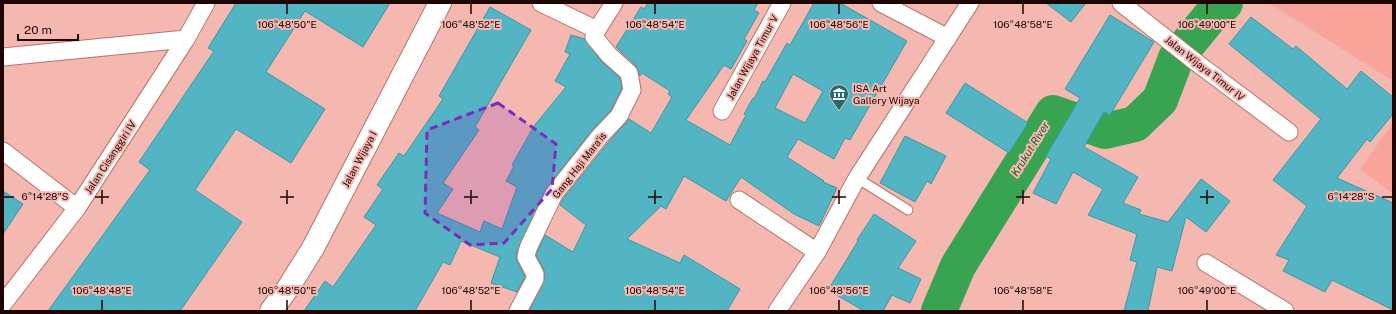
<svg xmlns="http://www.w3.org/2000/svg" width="1396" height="314" font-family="'Public Sans',sans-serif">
	<rect width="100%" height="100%" fill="#f5b8b0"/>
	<g fill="#f8a49a">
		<path d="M1269 3H1393V81Z"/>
		<path d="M1393 123V194L1360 169Z"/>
	</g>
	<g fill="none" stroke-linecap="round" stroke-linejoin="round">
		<path stroke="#38a350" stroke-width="36" d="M939 311 958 266 1053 113 1105 131 1135 124 1160 100 1176 58 1209 18 1225 3"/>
	</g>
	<g fill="#53b5c3" stroke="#3899a6" fill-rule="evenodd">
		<path d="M236 3H390L363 47 305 11 266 72 325 109 291 163 236 129 195 190 242 222 180 311H48L150 170 139 162 214 51 208 48Z"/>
		<path d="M648 3H758L754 10 759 13 744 39 747 41 731 69 724 65 686 120 730 145 746 115 744 114 753 98 754 99 763 81 765 82 787 43 790 45 814 3H840L907 41 850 140 845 138 834 159 798 139 787 157 824 181 823 182 837 188 819 226 794 214 741 177 726 201 684 176 666 209 661 206 627 239 680 263 684 255 740 289 727 311H529L545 279 544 270 536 255 545 235 573 252 586 225 560 205 563 199 608 143 629 119 651 133 672 97 668 94 670 91 642 73 640 76 636 66 616 47 641 7 644 9ZM793 74 823 91 805 123 775 108Z"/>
		<path d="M1046 3H1086L1071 22Z"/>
		<path d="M490 7 531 30 475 127 479 130 443 183 453 189 437 213 480 232 484 221 502 229 517 187 506 181 514 166 512 165 534 126 566 87 555 81 570 54 565 52 571 35 585 39 601 61 620 78 622 88 611 110 592 130 545 190 518 249 516 255 517 261 525 277 517 292 491 283 500 257 461 241 450 265 443 262 415 311H304L325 281 333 287 376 225 364 217 383 189 377 185 399 153 404 156 443 99 439 96Z"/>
		<path d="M1110 15 1154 42 1110 115 1104 112 1084 147 1138 177 1123 203 1141 210 1139 214 1168 222 1201 179 1230 201 1206 232 1186 217 1172 271 1157 267 1148 311H1124L1137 262 1130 260 1137 234 1088 215 1103 189 1073 172 1056 204 1033 193 1051 159 1046 156 1080 98 1065 89Z"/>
		<path d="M1251 17 1293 49 1296 46 1347 89 1361 71 1393 97V114L1370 142 1367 139 1337 178 1393 203V310L1332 280 1325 292 1283 271 1289 260 1276 255 1307 206 1273 180 1321 119 1229 44Z"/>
		<path d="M965 83 1028 123 1009 153 946 113Z"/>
		<path d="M905 136 946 156 931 184 927 181 915 202 880 183Z"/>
		<path d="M3 191 23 204 3 234Z"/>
		<path d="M874 214 916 241 898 268 921 279 910 303 892 295 883 311H864L828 290 858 241 857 240Z"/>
	</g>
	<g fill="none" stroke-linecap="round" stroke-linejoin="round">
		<defs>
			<path id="lane" d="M857 178 908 210"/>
			<g id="street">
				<path d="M541 3 597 30"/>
				<path d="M881 3 948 38"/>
				<path d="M1121 3 1197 63 1289 132"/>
				<path d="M3 57 186 39"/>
				<path d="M722 111 782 3"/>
				<path d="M3 151 77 208"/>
				<path d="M739 200 817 252"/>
				<path d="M1206 263 1285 311"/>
				<path d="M3 304 77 208 186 39 206 3"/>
				<path d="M518 311 535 279V274L526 257 527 252 529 246 554 194 600 136 619 116 632 90 629 73 609 55 594 37 597 30 614 3"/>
				<path d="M777 311 817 252 857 178 970 3"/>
			</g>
			<path id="secondary" d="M271 311 288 288 313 248 440 3"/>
		</defs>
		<use href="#lane" stroke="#b9736a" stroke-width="11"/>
		<use href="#street" stroke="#b9736a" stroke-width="19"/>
		<use href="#secondary" stroke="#b9736a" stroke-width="24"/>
		<use href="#lane" stroke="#fff" stroke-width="9"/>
		<use href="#street" stroke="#fff" stroke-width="17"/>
		<use href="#secondary" stroke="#fff" stroke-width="22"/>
	</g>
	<path fill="#7b2cbf" fill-opacity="0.2" stroke="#7b2cbf" stroke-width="3" stroke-dasharray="8 5" stroke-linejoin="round" d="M498 103 556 144 552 189 504 243 470 245 425 213 427 130Z"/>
	<path fill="none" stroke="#1d0504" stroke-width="1.5" d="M287 4V14M471 4V14M655 4V14M839 4V14M1023 4V14M1207 4V14M102 190V204M287 190V204M471 190V204M655 190V204M839 190V204M1023 190V204M1207 190V204M4 197H14M95 197H109M280 197H294M464 197H478M648 197H662M832 197H846M1016 197H1030M1200 197H1214M1382 197H1392M102 300V310M287 300V310M471 300V310M655 300V310M839 300V310M1023 300V310M1207 300V310"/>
	<defs>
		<symbol id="museum-pin" viewBox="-11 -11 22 30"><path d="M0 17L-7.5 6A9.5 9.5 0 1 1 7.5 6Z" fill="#216b75" stroke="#f5b8b0"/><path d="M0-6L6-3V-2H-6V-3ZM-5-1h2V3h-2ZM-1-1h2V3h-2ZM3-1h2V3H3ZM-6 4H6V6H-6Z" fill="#fff"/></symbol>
	</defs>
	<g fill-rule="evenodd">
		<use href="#museum-pin" x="828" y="83" width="22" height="30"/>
	</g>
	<g text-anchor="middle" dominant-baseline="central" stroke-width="4" stroke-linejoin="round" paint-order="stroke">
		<g font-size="10" fill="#1d0504" stroke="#f5b8b0">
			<text transform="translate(752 57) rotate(-61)">Jalan Wijaya Timur V</text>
			<text transform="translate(1205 68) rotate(38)">Jalan Wijaya Timur IV</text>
			<text transform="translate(110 157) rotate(-57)">Jalan Cisanggiri IV</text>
			<text transform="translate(359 159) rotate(-62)">Jalan Wijaya I</text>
			<text transform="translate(579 165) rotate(-52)">Gang Haji Mara'is</text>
		</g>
		<g font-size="10" fill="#1d0504" stroke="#f5b8b0" text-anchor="start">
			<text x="853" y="88">ISA Art<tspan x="853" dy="12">Gallery Wijaya</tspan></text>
		</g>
		<g font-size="11" font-style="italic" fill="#165e28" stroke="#f5b8b0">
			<text transform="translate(1030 149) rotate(-58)">Krukut River</text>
		</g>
	</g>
	<g font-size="10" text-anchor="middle" fill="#1d0504" stroke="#f5b8b0" stroke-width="4" stroke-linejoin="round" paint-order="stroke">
		<text x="287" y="28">106°48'50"E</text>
		<text x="471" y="28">106°48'52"E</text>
		<text x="655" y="28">106°48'54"E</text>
		<text x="839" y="28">106°48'56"E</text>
		<text x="1023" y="28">106°48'58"E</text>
		<text x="1207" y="28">106°49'00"E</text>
		<text x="45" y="200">6°14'28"S</text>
		<text x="1351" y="200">6°14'28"S</text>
		<text x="102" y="294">106°48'48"E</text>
		<text x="287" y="294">106°48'50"E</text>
		<text x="471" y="294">106°48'52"E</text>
		<text x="655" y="294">106°48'54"E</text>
		<text x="839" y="294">106°48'56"E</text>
		<text x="1023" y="294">106°48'58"E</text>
		<text x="1207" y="294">106°49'00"E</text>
	</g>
	<rect width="1396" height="314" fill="none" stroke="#1d0504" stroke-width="8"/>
	<path d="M18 34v6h60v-6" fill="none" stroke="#1d0504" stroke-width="2"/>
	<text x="24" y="34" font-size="12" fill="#1d0504" stroke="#f5b8b0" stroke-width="3" paint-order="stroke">20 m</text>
</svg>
